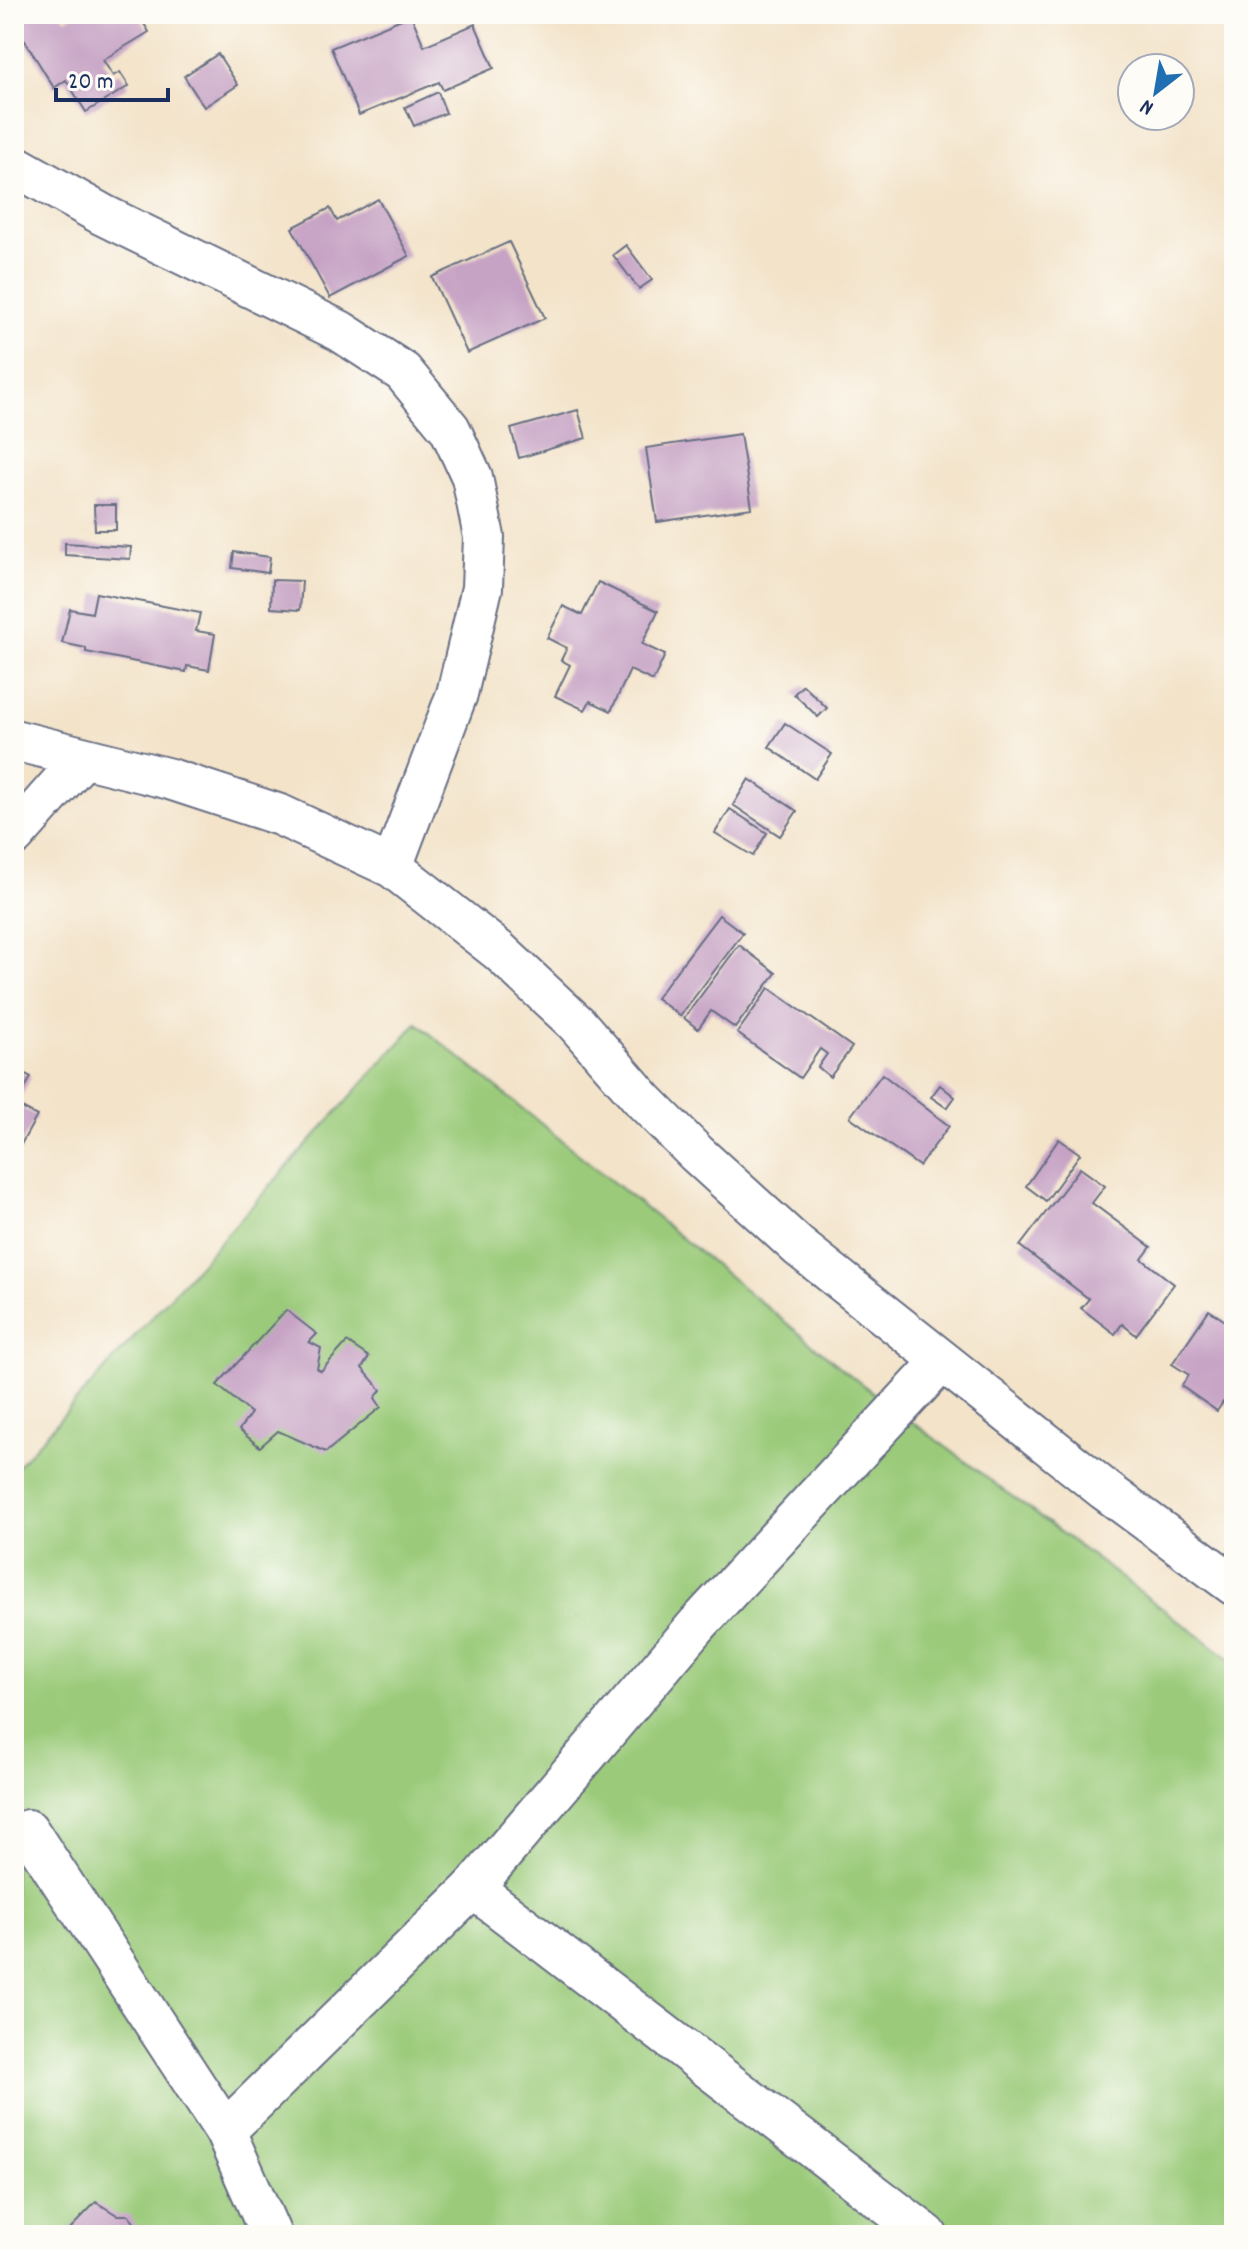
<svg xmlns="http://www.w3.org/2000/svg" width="1248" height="2249" font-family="Dekko,sans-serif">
	<rect width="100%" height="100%" fill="#fdfcf7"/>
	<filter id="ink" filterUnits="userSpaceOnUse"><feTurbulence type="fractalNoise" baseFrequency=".0125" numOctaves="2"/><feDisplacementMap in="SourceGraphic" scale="16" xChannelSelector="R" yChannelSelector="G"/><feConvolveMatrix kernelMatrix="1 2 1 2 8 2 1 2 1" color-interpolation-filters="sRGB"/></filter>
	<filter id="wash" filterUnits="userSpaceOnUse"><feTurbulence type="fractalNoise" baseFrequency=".006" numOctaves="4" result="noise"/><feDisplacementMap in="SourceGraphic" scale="32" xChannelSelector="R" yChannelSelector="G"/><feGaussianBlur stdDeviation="1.8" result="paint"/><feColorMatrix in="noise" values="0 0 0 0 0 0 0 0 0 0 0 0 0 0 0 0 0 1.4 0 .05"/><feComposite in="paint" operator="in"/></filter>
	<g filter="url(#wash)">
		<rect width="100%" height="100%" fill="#f3e3c9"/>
		<path fill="#9bcb7a" stroke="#5b7d6c" stroke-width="2" d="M417 1023 859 1382 1234 1662V2235H14V1470Z"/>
		<g id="blocks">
			<g fill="#c6a2c4">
				<path d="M14 14H62L66 19 74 14H138L149 32 103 60 113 76 120 72 129 86 86 112 66 80 54 88 14 23Z"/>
				<path d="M411 15 424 46 475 24 494 68 443 90 439 82 359 115 331 48Z"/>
				<path d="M218 54 238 85 204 107 184 76Z"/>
				<path d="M438 92 446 113 414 126 405 107Z"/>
				<path d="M378 199 409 256 330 298 292 228 330 208 337 221Z"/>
				<path d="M509 242 545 318 467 353 432 277Z"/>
				<path d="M626 245 652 280 639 289 613 255Z"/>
				<path d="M578 410 586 438 519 458 511 429Z"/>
				<path d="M740 434 752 508 657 522 646 448Z"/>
				<path d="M94 505H116V530H95Z"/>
				<path d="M65 543 131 547 130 559 65 555Z"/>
				<path d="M234 552 270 557 268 573 232 568Z"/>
				<path d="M272 580 302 581 300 610 271 608Z"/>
				<path d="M598 582 658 611 642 644 665 655 653 681 630 670 611 711 590 701 585 710 555 696 570 665 561 660 567 648 547 638 563 606 582 615Z"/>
				<path d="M96 593 200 613 196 631 215 634 209 670 187 666 186 672 86 652V648L62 643 70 609 92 613Z"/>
				<path d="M803 685 827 708 818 717 794 694Z"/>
				<path d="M785 723 832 754 815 779 769 747Z"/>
				<path d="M749 779 797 811 780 836 733 805Z"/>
				<path d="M730 809 767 833 753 856 715 833Z"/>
				<path d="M719 915 743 933 680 1016 656 998Z"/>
				<path d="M739 945 776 973 735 1028 711 1011 698 1029 684 1018Z"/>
				<path d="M769 988 852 1047 830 1077 818 1067 827 1054 820 1049 800 1078 737 1033Z"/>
				<path d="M14 1068 31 1077 16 1105 37 1116 19 1148 14 1146Z"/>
				<path d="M882 1074 949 1126 919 1166 850 1117Z"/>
				<path d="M940 1085 955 1097 947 1108 931 1097Z"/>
				<path d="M1059 1139 1080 1154 1046 1201 1026 1186Z"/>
				<path d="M1080 1168 1105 1186 1092 1203 1151 1247 1142 1259 1174 1284 1136 1335 1122 1324 1115 1334 1081 1308 1089 1299 1020 1246Z"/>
				<path d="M286 1310 317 1334 309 1342 321 1348 317 1369 321 1371 347 1342 369 1357 362 1368 381 1390 375 1398 381 1407 326 1452 278 1431 260 1447 239 1430 251 1413 217 1385Z"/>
				<path d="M1209 1310 1234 1327V1409L1223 1402 1217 1411 1181 1386 1189 1375 1172 1364Z"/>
				<path d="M96 2202 117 2215H129L142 2235H64Z"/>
			</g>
		</g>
	</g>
	<g filter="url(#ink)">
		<use href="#blocks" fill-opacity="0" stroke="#676e83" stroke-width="2"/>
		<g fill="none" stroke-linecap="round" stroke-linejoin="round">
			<defs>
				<g id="minor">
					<path d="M14 165 103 215 340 331 403 372 450 429 472 477 484 537 482 588 457 694 392 867"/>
					<path d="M14 740 170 779 280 815 392 867 499 951 576 1023 644 1101 696 1153 799 1247 1105 1490 1234 1585"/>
					<path d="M14 836 83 758"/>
					<path d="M28 1830 225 2131 271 2235"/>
					<path d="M473 1888 927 2235"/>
					<path d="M225 2131 473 1888 698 1624 942 1361"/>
				</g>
			</defs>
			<use href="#minor" stroke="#676e83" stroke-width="44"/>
			<use href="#minor" stroke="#fff" stroke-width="40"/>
		</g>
	</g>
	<rect width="1248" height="2249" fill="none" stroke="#fdfcf7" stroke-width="48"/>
	<g transform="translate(1156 92) rotate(211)"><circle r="38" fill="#fdfcf7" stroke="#a3aaba" stroke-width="2"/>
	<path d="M0-6L14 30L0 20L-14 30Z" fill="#1f6fb2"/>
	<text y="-12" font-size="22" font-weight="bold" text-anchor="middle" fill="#1b2f5e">N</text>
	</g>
	<path d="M56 88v12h112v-12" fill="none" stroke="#1b2f5e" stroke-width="4"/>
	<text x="68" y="88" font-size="24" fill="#1b2f5e" stroke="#fdfcf7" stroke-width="6" paint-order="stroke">20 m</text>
</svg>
